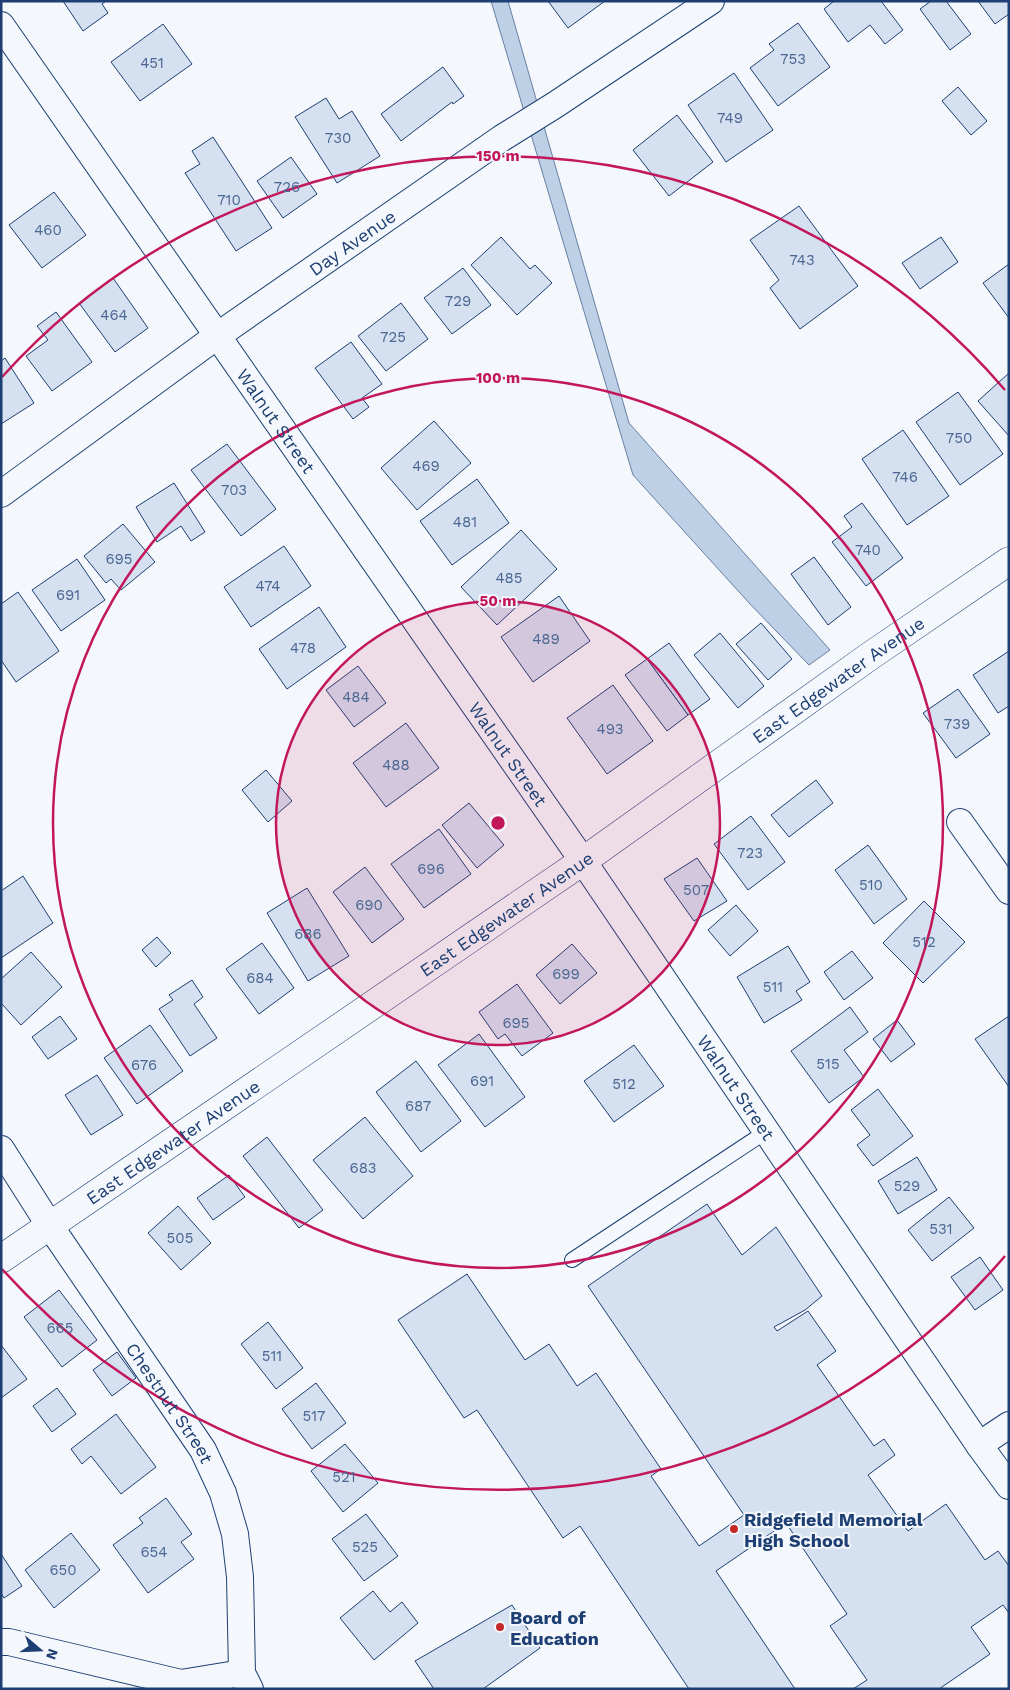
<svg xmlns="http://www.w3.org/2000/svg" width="1010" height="1690" font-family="'Work Sans',sans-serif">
	<rect width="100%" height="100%" fill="#f4f7fb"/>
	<path fill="#bed0e5" stroke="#687fa3" d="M491 1H508L629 423 830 650 809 665 750 604 633 475Z"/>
	<g fill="#d5e0f0" stroke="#1d3f73">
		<path d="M63 1H106L102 4 108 13 83 31Z"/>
		<path d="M548 1H605L568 28Z"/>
		<path d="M834 1H881L903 30 885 44 870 25 848 42 824 9Z"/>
		<path d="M931 1H946L971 34 950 50 920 9Z"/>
		<path d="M978 1H1009V14L995 24Z"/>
		<path d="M798 23 830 67 778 106 750 68 774 50 769 44Z"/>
		<path d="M163 24 192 64 140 101 111 62Z"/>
		<path d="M443 67 464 96 453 104 452 102 401 141 381 114Z"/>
		<path d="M734 73 773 130 726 162 688 105Z"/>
		<path d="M958 87 987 121 971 135 942 101Z"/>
		<path d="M326 98 339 119 352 111 380 156 337 183 295 117Z"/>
		<path d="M677 115 713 162 669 196 633 150Z"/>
		<path d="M213 137 272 228 236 251 185 173 200 164 192 151Z"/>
		<path d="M291 157 317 194 283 218 257 181Z"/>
		<path d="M54 192 86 235 42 268 9 225Z"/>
		<path d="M799 206 858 286 800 329 770 288 779 280 750 240Z"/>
		<path d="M501 237 530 269 535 265 552 283 517 315 471 265Z"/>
		<path d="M941 237 958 262 920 289 902 263Z"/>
		<path d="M1009 264V318L983 283Z"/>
		<path d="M463 268 491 305 452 334 424 298Z"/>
		<path d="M113 278 148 328 115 352 79 303Z"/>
		<path d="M401 303 428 339 386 371 358 336Z"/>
		<path d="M56 312 92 362 52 391 26 356 48 340 37 326Z"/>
		<path d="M351 342 382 384 362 398 369 407 353 419 315 368Z"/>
		<path d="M5 358 34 403 1 424V361Z"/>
		<path d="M1009 373V436L978 401Z"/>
		<path d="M958 392 1003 454 960 485 916 422Z"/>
		<path d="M434 421 471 463 417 510 381 468Z"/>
		<path d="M903 430 949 496 907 525 862 459Z"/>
		<path d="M227 444 276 509 241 536 191 470Z"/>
		<path d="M477 479 509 523 452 565 420 521Z"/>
		<path d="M174 483 205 532 191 541 181 526 157 542 136 507Z"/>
		<path d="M862 503 903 558 866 586 832 542 852 527 844 516Z"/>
		<path d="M123 524 155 562 121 590 111 579 106 583 84 556Z"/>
		<path d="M521 530 557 569 497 625 461 587Z"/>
		<path d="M284 546 311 586 251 627 224 587Z"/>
		<path d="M814 557 851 607 828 625 791 574Z"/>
		<path d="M77 559 105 600 61 631 32 590Z"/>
		<path d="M18 592 59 651 16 682 1 660V604Z"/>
		<path d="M559 596 590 641 533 682 501 637Z"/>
		<path d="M319 607 346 647 287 689 259 649Z"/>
		<path d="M761 623 792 659 768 680 736 644Z"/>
		<path d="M720 633 764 686 738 708 694 655Z"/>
		<path d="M669 643 710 699 688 715 647 659Z"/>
		<path d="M1009 651V706L998 713 973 675Z"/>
		<path d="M647 659 688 715 667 731 625 675Z"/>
		<path d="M358 666 386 703 354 727 326 690Z"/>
		<path d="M613 685 653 741 607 774 567 718Z"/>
		<path d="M958 689 990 734 956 758 923 713Z"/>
		<path d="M406 723 439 768 386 807 353 763Z"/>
		<path d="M266 770 292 801 268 822 242 790Z"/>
		<path d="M816 780 833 803 789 837 771 815Z"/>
		<path d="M469 803 504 845 477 868 442 825Z"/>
		<path d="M751 816 785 862 748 890 714 844Z"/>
		<path d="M439 829 471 874 424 908 391 864Z"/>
		<path d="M868 845 907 899 874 924 835 870Z"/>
		<path d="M697 858 727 901 694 921 664 879Z"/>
		<path d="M365 867 404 919 372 943 333 892Z"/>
		<path d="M23 876 53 923 1 958V891Z"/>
		<path d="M307 888 349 956 308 981 267 913Z"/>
		<path d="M924 901 965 942 923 983 883 943Z"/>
		<path d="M736 905 758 931 730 956 708 930Z"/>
		<path d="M157 937 171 953 156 967 142 950Z"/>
		<path d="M262 943 294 988 259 1014 226 969Z"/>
		<path d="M572 944 597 973 560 1004 536 975Z"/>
		<path d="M788 946 810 982 796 991 802 1000 764 1023 737 977Z"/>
		<path d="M852 951 873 978 844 1000 824 972Z"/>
		<path d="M31 952 62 987 21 1025 1 1003V979Z"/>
		<path d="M192 980 203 997 194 1004 217 1038 190 1056 159 1009 173 1000 169 995Z"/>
		<path d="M517 984 553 1033 522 1056 505 1034 498 1039 479 1012Z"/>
		<path d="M850 1007 868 1032 844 1050 864 1077 829 1103 791 1051Z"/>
		<path d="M60 1016 77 1039 48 1059 32 1037Z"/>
		<path d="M1009 1016V1087L975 1039Z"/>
		<path d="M897 1020 915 1044 891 1062 873 1039Z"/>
		<path d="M150 1025 183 1071 137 1104 104 1058Z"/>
		<path d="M479 1034 525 1097 485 1127 438 1065Z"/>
		<path d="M634 1045 664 1086 614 1122 584 1081Z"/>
		<path d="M416 1061 461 1121 421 1152 376 1092Z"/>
		<path d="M97 1075 123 1115 91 1135 65 1095Z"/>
		<path d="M878 1089 913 1136 873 1166 857 1145 870 1135 851 1110Z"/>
		<path d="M365 1117 413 1176 363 1219 313 1160Z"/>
		<path d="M267 1137 323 1210 299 1228 243 1156Z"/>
		<path d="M917 1157 937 1190 898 1214 878 1181Z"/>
		<path d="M229 1175 245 1197 213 1220 197 1198Z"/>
		<path d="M949 1197 974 1228 932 1261 908 1230Z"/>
		<path d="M707 1204 742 1255 776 1227 822 1296 805 1310 774 1327 777 1331 808 1311 836 1351 817 1365 874 1446 884 1439 895 1455 868 1475 908 1531 946 1504 985 1560 998 1551 1009 1566V1613L1003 1605 971 1627 990 1654 939 1689H853L867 1680 830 1626 847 1614 786 1523 716 1571 795 1689H689L580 1526 563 1538 477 1410 464 1418 398 1320 467 1274 525 1360 549 1344 577 1386 596 1373 661 1469 651 1476 699 1546 744 1515 588 1286Z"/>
		<path d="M178 1206 211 1243 181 1270 148 1233Z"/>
		<path d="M980 1257 1003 1290 975 1310 951 1277Z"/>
		<path d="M59 1290 97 1340 62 1367 24 1317Z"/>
		<path d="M268 1322 303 1368 276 1389 241 1344Z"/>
		<path d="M1 1345 27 1379 1 1398Z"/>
		<path d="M117 1352 136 1378 112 1396 93 1370Z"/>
		<path d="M316 1383 346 1423 312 1449 282 1409Z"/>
		<path d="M57 1388 76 1414 52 1432 33 1406Z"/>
		<path d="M116 1414 156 1467 121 1494 91 1456 82 1464 71 1449Z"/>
		<path d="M345 1444 378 1483 343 1512 311 1471Z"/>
		<path d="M166 1498 192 1534 181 1542 194 1559 148 1593 113 1545 143 1523 139 1518Z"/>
		<path d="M366 1514 398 1556 364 1581 332 1539Z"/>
		<path d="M71 1533 100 1570 54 1608 25 1570Z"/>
		<path d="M1 1554 22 1586 4 1598 1 1593Z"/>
		<path d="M373 1591 390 1612 402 1602 418 1623 374 1660 340 1618Z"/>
		<path d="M512 1605 540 1648 483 1689H434L415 1661Z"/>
	</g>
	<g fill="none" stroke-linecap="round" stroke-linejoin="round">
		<defs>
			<path id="service" d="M572 1260 767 1131"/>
			<g id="minor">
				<path id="s1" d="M1 25 583 861 979 1445 1009 1486"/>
				<path id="s2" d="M1 494 217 336 502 138 555 105 711 1"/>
				<path d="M960 822 1009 891"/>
				<path id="s3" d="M1 1149 50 1226 203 1450 223 1493 235 1534 240 1577 242 1673 250 1689"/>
				<path d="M979 1445 1009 1425"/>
				<path d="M1 1642H9L181 1683 242 1673"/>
			</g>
			<g id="tertiary">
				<path id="s4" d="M1 1259 583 861 870 656 1009 561"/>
			</g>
		</defs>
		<use href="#service" stroke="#1d3f73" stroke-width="16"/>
		<use href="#minor" stroke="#1d3f73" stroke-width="28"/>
		<use href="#tertiary" stroke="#1d3f73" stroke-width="29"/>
		<use href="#service" stroke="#f4f7fb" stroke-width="14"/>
		<use href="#minor" stroke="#f4f7fb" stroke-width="26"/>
		<use href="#tertiary" stroke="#f4f7fb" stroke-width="28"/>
	</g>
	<circle cx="498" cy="823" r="222" fill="#c2185b" fill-opacity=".12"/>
	<g fill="none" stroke="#c2185b" stroke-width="2.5">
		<circle cx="498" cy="823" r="222"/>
		<circle cx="498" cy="823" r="445"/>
		<path d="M1005 1256A667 667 0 0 1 2 1269M2 377A667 667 0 0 1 1005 390"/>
	</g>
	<g fill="#c62828" stroke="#f4f7fb" stroke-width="2">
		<circle cx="734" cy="1529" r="5"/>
		<circle cx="500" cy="1627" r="5"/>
	</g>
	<g text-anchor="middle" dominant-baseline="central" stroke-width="4" stroke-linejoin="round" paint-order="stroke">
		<g font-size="15" fill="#4b6792">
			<text x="793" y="59">753</text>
			<text x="152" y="63">451</text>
			<text x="730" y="118">749</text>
			<text x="338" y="138">730</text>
			<text x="287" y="187">726</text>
			<text x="229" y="200">710</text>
			<text x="48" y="230">460</text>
			<text x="802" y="260">743</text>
			<text x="458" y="301">729</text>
			<text x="114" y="315">464</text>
			<text x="393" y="337">725</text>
			<text x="959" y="438">750</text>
			<text x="426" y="466">469</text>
			<text x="905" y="477">746</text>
			<text x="234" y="490">703</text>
			<text x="465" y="522">481</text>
			<text x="868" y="550">740</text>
			<text x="119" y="559">695</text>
			<text x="509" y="578">485</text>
			<text x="268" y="586">474</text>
			<text x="68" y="595">691</text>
			<text x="546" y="639">489</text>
			<text x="303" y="648">478</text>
			<text x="356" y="697">484</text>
			<text x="957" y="724">739</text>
			<text x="610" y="729">493</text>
			<text x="396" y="765">488</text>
			<text x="750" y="853">723</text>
			<text x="431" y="869">696</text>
			<text x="871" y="885">510</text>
			<text x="696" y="890">507</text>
			<text x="369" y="905">690</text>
			<text x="308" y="934">686</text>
			<text x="924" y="942">512</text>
			<text x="566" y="974">699</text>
			<text x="260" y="978">684</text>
			<text x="773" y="987">511</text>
			<text x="516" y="1023">695</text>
			<text x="828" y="1064">515</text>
			<text x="144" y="1065">676</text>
			<text x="482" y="1081">691</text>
			<text x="624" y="1084">512</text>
			<text x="418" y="1106">687</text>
			<text x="363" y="1168">683</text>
			<text x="907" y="1186">529</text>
			<text x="941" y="1229">531</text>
			<text x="180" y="1238">505</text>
			<text x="60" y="1328">665</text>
			<text x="272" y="1356">511</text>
			<text x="314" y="1416">517</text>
			<text x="344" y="1477">521</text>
			<text x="365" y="1547">525</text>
			<text x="154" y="1552">654</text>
			<text x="63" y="1570">650</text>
		</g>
		<g font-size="18" fill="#1d3f73" stroke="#f4f7fb">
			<text stroke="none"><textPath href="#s2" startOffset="432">Day Avenue</textPath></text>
			<text stroke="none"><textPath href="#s1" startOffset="482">Walnut Street</textPath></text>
			<text stroke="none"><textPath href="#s4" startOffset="1018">East Edgewater Avenue</textPath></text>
			<text stroke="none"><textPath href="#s1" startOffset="888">Walnut Street</textPath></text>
			<text stroke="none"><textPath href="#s4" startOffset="612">East Edgewater Avenue</textPath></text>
			<text stroke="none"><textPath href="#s1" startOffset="1292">Walnut Street</textPath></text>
			<text stroke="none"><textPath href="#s4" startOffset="208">East Edgewater Avenue</textPath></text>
			<text stroke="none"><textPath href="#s3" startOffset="305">Chestnut Street</textPath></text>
		</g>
		<g font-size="18" font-weight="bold" fill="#1d3f73" stroke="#f4f7fb" text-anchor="start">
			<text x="744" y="1519">Ridgefield Memorial<tspan x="744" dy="21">High School</tspan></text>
			<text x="510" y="1617">Board of<tspan x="510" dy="21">Education</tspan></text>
		</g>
	</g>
	<circle cx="498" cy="823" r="8" fill="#c2185b" stroke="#f4f7fb" stroke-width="2.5"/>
	<g font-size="15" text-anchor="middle" font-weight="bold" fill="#c2185b" stroke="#f4f7fb" stroke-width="4" stroke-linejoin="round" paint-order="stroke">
		<text x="498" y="161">150 m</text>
		<text x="498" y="383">100 m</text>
		<text x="498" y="606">50 m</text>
	</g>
	<rect width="1010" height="1690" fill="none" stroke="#1d3f73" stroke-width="5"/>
	<g transform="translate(40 1650) rotate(109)" stroke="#f4f7fb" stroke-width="4" paint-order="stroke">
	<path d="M0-4L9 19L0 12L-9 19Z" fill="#1d3f73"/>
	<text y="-8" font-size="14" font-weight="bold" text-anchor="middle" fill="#1d3f73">N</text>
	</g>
</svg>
